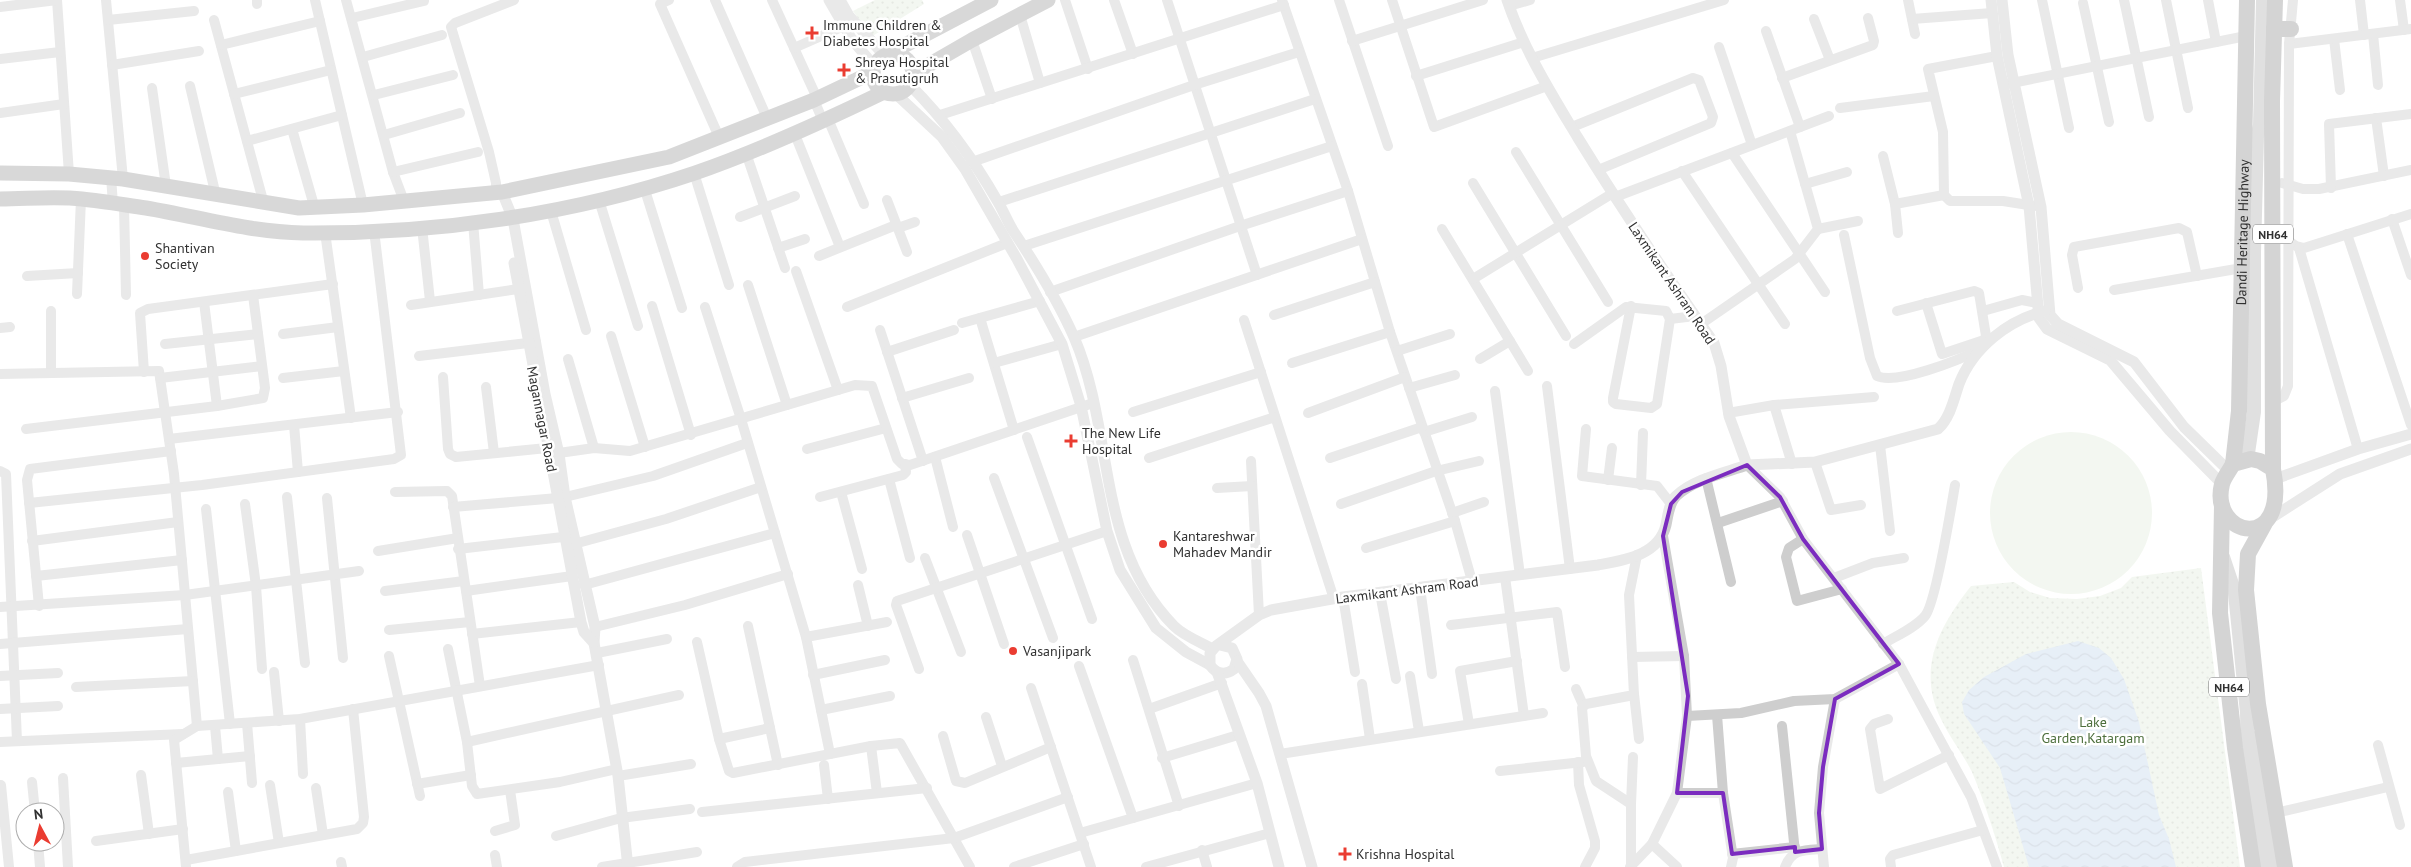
<svg xmlns="http://www.w3.org/2000/svg" width="2411" height="867" font-family="'PT Sans',sans-serif">
	<defs>
		<pattern id="garden-dots" width="8" height="8" patternUnits="userSpaceOnUse" patternTransform="scale(1.25)"><rect width="8" height="8" fill="#e5eedf"/><path d="M2 2h.1M6 6h.1" fill="none" stroke="#c5cdc0" stroke-width="1.8" stroke-linecap="round"/></pattern>
		<pattern id="water-waves" width="16" height="10" patternUnits="userSpaceOnUse" patternTransform="scale(1.25)"><rect width="16" height="10" fill="#cbdcee"/><path d="M0 5q4-4 8 0t8 0" fill="none" stroke="#afbdcd"/></pattern>
	</defs>
	<rect width="100%" height="100%" fill="#fff"/>
	<g fill="url(#garden-dots)">
		<path d="M875 0H922L924 4 871 37 853 11Z"/>
		<path d="M2201 568 2240 867H2004C1995 835 1985 803 1972 772 1963 754 1950 738 1941 719 1916 669 1940 625 1971 586L2014 582 2030 592 2050 598 2077 599 2100 596 2121 588 2132 577Z"/>
	</g>
	<circle fill="#e5eedf" cx="2071" cy="513" r="81"/>
	<path fill="url(#water-waves)" d="M2078 641 2099 648 2111 658 2124 679 2139 722 2159 815 2169 839 2176 867H2029L2000 768 1964 714 1962 702 1969 690 1984 677 2026 654Z"/>
	<g fill="none" stroke-linecap="round" stroke-linejoin="round">
		<g stroke="#cecece" stroke-width="10">
			<path d="M57 0 69 174"/>
			<path d="M106 0 123 179"/>
			<path d="M257 0V4"/>
			<path d="M315 0 363 205"/>
			<path d="M346 0 393 172 404 201"/>
			<path d="M669 0 660 4 719 137"/>
			<path d="M715 0 767 118"/>
			<path d="M772 0 817 98"/>
			<path d="M1065 0 1088 69"/>
			<path d="M1114 0 1133 54"/>
			<path d="M1167 0 1257 275"/>
			<path d="M1282 0 1348 191 1390 332 1455 521 1472 581"/>
			<path d="M1339 0 1388 146"/>
			<path d="M1392 0 1434 127 1547 86"/>
			<path d="M1908 0 1915 34"/>
			<path d="M2042 0 2069 128"/>
			<path d="M2124 0 2149 117"/>
			<path d="M2166 0 2188 108"/>
			<path d="M2208 0 2216 42"/>
			<path d="M2360 0 2364 35"/>
			<path d="M2400 0 2404 30"/>
			<path d="M2083 3 2109 122"/>
			<path d="M1509 6 1530 0"/>
			<path d="M0 7 57 0"/>
			<path d="M1020 15 1040 83"/>
			<path d="M352 18 424 1"/>
			<path d="M1814 19 1830 60"/>
			<path d="M1912 19 1992 13"/>
			<path d="M108 20 194 11"/>
			<path d="M214 20 264 204"/>
			<path d="M1766 31 1800 127"/>
			<path d="M2373 34 2378 85"/>
			<path d="M2334 39 2340 90"/>
			<path d="M972 40 992 99"/>
			<path d="M1352 41 1483 0"/>
			<path d="M2289 44 2411 29"/>
			<path d="M221 45 320 21"/>
			<path d="M1719 47 1752 145"/>
			<path d="M794 48 844 26"/>
			<path d="M1997 56 1928 69 1943 132 1944 195 1950 201H2003L2035 206"/>
			<path d="M363 57 442 35"/>
			<path d="M1532 58 1724 0"/>
			<path d="M0 59 60 52"/>
			<path d="M112 65 199 51"/>
			<path d="M1416 76 1524 42"/>
			<path d="M1782 78 1873 45 1874 41 1868 18"/>
			<path d="M2007 84 2246 36"/>
			<path d="M190 86 216 196"/>
			<path d="M152 88 166 186"/>
			<path d="M234 94 331 70"/>
			<path d="M374 95 453 75"/>
			<path d="M814 100 823 121"/>
			<path d="M1840 108 1934 96"/>
			<path d="M0 113 64 104"/>
			<path d="M940 115 1284 5"/>
			<path d="M2376 118 2384 176"/>
			<path d="M828 119 864 204"/>
			<path d="M1572 127 1693 78 1699 80 1713 117 1711 123 1598 170"/>
			<path d="M292 129 315 209"/>
			<path d="M794 132 840 247"/>
			<path d="M384 135 460 113"/>
			<path d="M247 141 342 115"/>
			<path d="M1516 152 1608 302"/>
			<path d="M746 153 785 268"/>
			<path d="M1732 153 1825 292"/>
			<path d="M1883 156 1895 204"/>
			<path d="M972 162 1194 85 1299 52"/>
			<path d="M1682 171 1785 324"/>
			<path d="M393 172 478 152"/>
			<path d="M694 173 729 285"/>
			<path d="M111 177 113 204"/>
			<path d="M1473 183 1566 336"/>
			<path d="M2282 183 2303 189H2319L2411 170"/>
			<path d="M1805 184 1847 172"/>
			<path d="M644 187 682 308"/>
			<path d="M2331 188 2329 124 2411 114"/>
			<path d="M496 192V183L489 152 451 27 455 23 514 0"/>
			<path d="M1615 197 1829 116"/>
			<path d="M599 200 638 326"/>
			<path d="M887 200 907 252"/>
			<path d="M999 202 1315 99"/>
			<path d="M124 205 126 295"/>
			<path d="M551 211 586 330"/>
			<path d="M740 217 795 196"/>
			<path d="M2392 219 2411 275"/>
			<path d="M473 222 479 295"/>
			<path d="M422 227 430 301"/>
			<path d="M898 228 915 222"/>
			<path d="M1442 229 1528 371"/>
			<path d="M1818 229 1858 221"/>
			<path d="M2273 230 2296 246 2304 248 2411 214"/>
			<path d="M325 232 351 418"/>
			<path d="M1898 233 1895 204 1944 195"/>
			<path d="M2347 234 2411 425"/>
			<path d="M1844 235 1870 358 1877 376C1897 385 1959 360 1979 350"/>
			<path d="M1024 246 1332 146"/>
			<path d="M778 248 805 239"/>
			<path d="M2299 248 2358 449"/>
			<path d="M819 256 896 225"/>
			<path d="M796 271 838 390"/>
			<path d="M27 276 78 273"/>
			<path d="M1473 279 1613 193"/>
			<path d="M748 285 787 405"/>
			<path d="M2078 288 2072 255 2074 247 2179 228 2187 232 2197 276"/>
			<path d="M2114 290 2242 268"/>
			<path d="M1050 292 1240 226 1348 191"/>
			<path d="M77 294 81 199"/>
			<path d="M204 302 217 406"/>
			<path d="M411 305 518 289"/>
			<path d="M652 306 691 435"/>
			<path d="M1631 306 1613 398V402L1616 404 1651 408 1657 404 1670 319"/>
			<path d="M705 307 741 419 806 637 830 754"/>
			<path d="M847 307 1007 243"/>
			<path d="M51 311V373"/>
			<path d="M1897 311 1974 291 1979 293 1986 336 1984 340 1942 354 1926 303"/>
			<path d="M1983 311 2022 300 2037 303"/>
			<path d="M1274 315 1375 282"/>
			<path d="M980 318 1014 430"/>
			<path d="M1244 320 1334 599"/>
			<path d="M962 323 1040 301"/>
			<path d="M1701 324 1795 259 1818 229 1790 131"/>
			<path d="M0 328 10 327"/>
			<path d="M880 330 923 461"/>
			<path d="M283 334 338 327"/>
			<path d="M611 336 645 447"/>
			<path d="M1074 337 1362 239"/>
			<path d="M165 344 258 334"/>
			<path d="M1574 344 1626 307 1666 311 1670 319 1695 316"/>
			<path d="M1397 351 1450 334"/>
			<path d="M887 352 954 330"/>
			<path d="M419 356 536 342"/>
			<path d="M568 359 594 448"/>
			<path d="M1480 359 1510 341"/>
			<path d="M994 363 1062 344"/>
			<path d="M1292 363 1390 332"/>
			<path d="M144 372 140 313 148 309 333 284"/>
			<path d="M0 374 159 371 174 474 197 726"/>
			<path d="M443 377 448 449 450 454 456 457 547 448"/>
			<path d="M160 378 262 366"/>
			<path d="M283 378 344 371"/>
			<path d="M1547 386 1570 569"/>
			<path d="M486 387 494 453"/>
			<path d="M1409 388 1455 375"/>
			<path d="M1495 391 1520 575"/>
			<path d="M902 398 969 378"/>
			<path d="M2272 402 2284 396 2288 386 2289 44 2293 0"/>
			<path d="M1774 405 1792 464"/>
			<path d="M1133 412 1261 372"/>
			<path d="M1308 413 1405 377"/>
			<path d="M1728 413 1774 405 1874 397"/>
			<path d="M294 425 298 472"/>
			<path d="M26 429 217 406 263 398 265 388 253 295"/>
			<path d="M1586 429 1582 476 1657 486 1671 504"/>
			<path d="M1424 432 1472 417"/>
			<path d="M1027 437 1092 619"/>
			<path d="M169 439 398 412"/>
			<path d="M1880 445 1890 531"/>
			<path d="M807 449 886 428"/>
			<path d="M552 454 594 448 630 451 855 385 872 386 897 459 902 464 910 465 1093 403"/>
			<path d="M935 457 953 527"/>
			<path d="M1149 458 1275 417"/>
			<path d="M1330 458 1422 427"/>
			<path d="M1251 461 1259 615"/>
			<path d="M1815 462 1831 510 1861 505"/>
			<path d="M1747 465 1780 497 1803 539 1899 664 1971 797 1997 867"/>
			<path d="M0 471 6 474 17 741"/>
			<path d="M994 478 1053 638"/>
			<path d="M1706 478 1731 582"/>
			<path d="M889 479 910 558"/>
			<path d="M1608 480 1612 448"/>
			<path d="M1641 485 1643 433"/>
			<path d="M1217 488 1252 486"/>
			<path d="M395 492 447 491 452 496 480 686"/>
			<path d="M841 492 862 569"/>
			<path d="M287 497 305 663"/>
			<path d="M565 497 653 476 747 443"/>
			<path d="M820 497 903 475 906 472 905 464"/>
			<path d="M327 498 343 658"/>
			<path d="M29 503 202 485 394 459 401 455 374 230"/>
			<path d="M245 504 256 586 262 669"/>
			<path d="M1341 504 1436 471 1479 461"/>
			<path d="M453 507 558 498"/>
			<path d="M206 509 230 724"/>
			<path d="M1452 513 1484 502"/>
			<path d="M1718 523 1783 501"/>
			<path d="M967 535 1004 644"/>
			<path d="M1803 539 1789 548 1786 557 1797 601 1842 589"/>
			<path d="M32 541 178 522"/>
			<path d="M574 544 666 519 761 487"/>
			<path d="M1366 548 1455 521"/>
			<path d="M458 549 563 537"/>
			<path d="M378 551 458 538"/>
			<path d="M925 558 961 652"/>
			<path d="M36 576 182 560"/>
			<path d="M1505 577 1524 716"/>
			<path d="M1834 578 1873 563 1904 558"/>
			<path d="M584 585 775 533"/>
			<path d="M858 585 868 626"/>
			<path d="M1420 588 1432 674"/>
			<path d="M385 591 464 581"/>
			<path d="M466 591 572 576"/>
			<path d="M1380 593 1396 679"/>
			<path d="M1343 597 1355 672"/>
			<path d="M39 606 27 480 30 469 171 451"/>
			<path d="M0 607 185 595 359 571"/>
			<path d="M1451 625 1557 612 1565 667"/>
			<path d="M748 626 778 765"/>
			<path d="M595 627 685 605 788 574"/>
			<path d="M389 630 470 622"/>
			<path d="M472 634 581 622"/>
			<path d="M806 637 887 622"/>
			<path d="M697 642 719 739 729 771 733 773 871 746 900 743 970 867"/>
			<path d="M0 644 188 629"/>
			<path d="M1883 644C1896 636 1915 628 1925 616 1936 603 1951 508 1955 485"/>
			<path d="M448 649 467 742 472 786 477 794 560 782 617 769"/>
			<path d="M597 653 667 639"/>
			<path d="M389 656 420 796"/>
			<path d="M1632 657 1684 656"/>
			<path d="M1133 660 1179 806"/>
			<path d="M1079 666 1133 818"/>
			<path d="M919 669 896 605 897 601 1107 531"/>
			<path d="M274 672 279 721"/>
			<path d="M813 675 885 660"/>
			<path d="M0 676 58 673"/>
			<path d="M1410 676 1419 731"/>
			<path d="M1362 684 1370 739"/>
			<path d="M76 687 193 681"/>
			<path d="M1031 688 1091 867"/>
			<path d="M1576 689 1583 705"/>
			<path d="M1634 694 1639 739"/>
			<path d="M0 709 58 706"/>
			<path d="M1149 709 1222 683"/>
			<path d="M821 710 890 696"/>
			<path d="M1717 715 1723 793 1733 858 1731 867"/>
			<path d="M1687 716 1741 713 1794 701 1835 699 1899 664"/>
			<path d="M986 717 1002 766"/>
			<path d="M300 719 303 774"/>
			<path d="M1888 719 1874 724 1870 729 1880 789 1949 755"/>
			<path d="M247 723 252 783"/>
			<path d="M1469 724 1460 671 1517 661"/>
			<path d="M215 726 218 759"/>
			<path d="M1782 726 1795 852"/>
			<path d="M943 736 956 781 965 783 1051 747"/>
			<path d="M719 739 770 728"/>
			<path d="M0 742 183 734"/>
			<path d="M467 742 679 695"/>
			<path d="M2378 745 2400 825"/>
			<path d="M871 746 877 793"/>
			<path d="M1280 754 1543 713"/>
			<path d="M1162 758 1238 735"/>
			<path d="M1578 762 1579 785 1595 841V848L1585 867"/>
			<path d="M176 763 250 756"/>
			<path d="M824 765 828 799"/>
			<path d="M1500 771 1583 762"/>
			<path d="M141 775 149 834"/>
			<path d="M618 776 691 764"/>
			<path d="M63 778 68 867"/>
			<path d="M32 782 35 812"/>
			<path d="M417 784 471 775"/>
			<path d="M1 785 9 867"/>
			<path d="M270 785 279 843"/>
			<path d="M316 788 323 835"/>
			<path d="M228 792 236 851"/>
			<path d="M1677 793H1723"/>
			<path d="M1631 804 1633 757"/>
			<path d="M702 812 927 788"/>
			<path d="M2271 814 2388 787"/>
			<path d="M495 831 515 825 510 790"/>
			<path d="M1080 833 1257 783"/>
			<path d="M556 836 621 818 690 809"/>
			<path d="M96 841 183 829"/>
			<path d="M38 842 40 867"/>
			<path d="M1652 844 1677 867"/>
			<path d="M1202 850 1207 867"/>
			<path d="M1732 854 1795 847"/>
			<path d="M495 855 497 867"/>
			<path d="M186 860 357 829 363 823 364 817 353 709"/>
			<path d="M341 862 342 867"/>
			<path d="M1631 865V804L1596 781 1586 756 1582 708 1586 704 1634 695 1629 595 1637 555"/>
			<path d="M186 867 174 740 197 726 300 719 599 665"/>
			<path d="M602 867 697 852"/>
			<path d="M737 867 745 862 954 838 1068 797"/>
			<path d="M1014 867 1084 844"/>
			<path d="M1146 867 1270 833"/>
			<path d="M1630 867 1652 844 1677 793 1687 716 1684 656 1663 536"/>
			<path d="M1785 867C1792 849 1804 850 1822 849"/>
			<path d="M1824 867 1819 813 1823 767 1835 699"/>
			<path d="M1891 867 1890 859 1893 855 1983 830"/>
		</g>
		<g stroke="#cecece" stroke-width="11">
			<path d="M829 0 851 38 874 66"/>
			<path d="M840 0 849 16 884 55"/>
			<path d="M1991 0 1997 56 2029 206 2039 318 2047 329 2110 360 2170 431 2222 484"/>
			<path d="M2002 0 2008 55 2041 207 2050 315 2058 324 2134 362 2184 427 2229 471"/>
			<path d="M910 85C944 119 974 160 998 202 1004 212 1008 223 1014 232 1036 265 1058 301 1074 337 1115 432 1095 546 1174 626 1184 636 1200 642 1213 649"/>
			<path d="M896 94 942 137 965 169 1017 259 1062 344 1081 406 1107 531 1120 570 1156 628 1186 652 1210 665"/>
			<path d="M502 192 513 219 545 394 559 454 565 497 595 627 594 643 618 776 628 867"/>
			<path d="M514 263 581 622 584 632 594 643"/>
			<path d="M1747 465 1815 462 1938 429C1950 418 1954 399 1959 384 1973 348 2008 320 2045 311"/>
			<path d="M2275 479 2358 449 2411 434"/>
			<path d="M2271 518 2340 474 2411 449"/>
			<path d="M1220 645 1232 648 1237 659 1234 669C1225 676 1216 674 1210 665V653L1216 646 1259 615 1271 610 1343 597 1598 565C1625 560 1659 555 1666 525 1668 515 1669 503 1676 496 1694 479 1724 473 1747 465L1729 416 1721 366 1714 343C1667 276 1621 208 1578 138 1551 93 1524 50 1507 0"/>
			<path d="M1237 661 1259 693 1266 706 1312 867"/>
			<path d="M1217 672 1257 783 1279 867"/>
		</g>
		<g stroke="#bbb" stroke-width="14">
			<path d="M2247 460 2254 412V252L2257 137 2260 125 2263 0"/>
			<path d="M2223 557 2235 593 2247 713 2248 761 2264 867"/>
			<path d="M2253 738 2276 867"/>
		</g>
		<g stroke="#a9a9a9" stroke-width="15">
			<path d="M890 53 991 0"/>
			<circle cx="893" cy="74" r="20"/>
			<path d="M913 74 972 40 1048 0"/>
			<path d="M0 173 69 174 123 179 299 208 363 205 502 192 669 157 814 100 873 72"/>
			<path d="M0 199C27 199 55 196 82 199 103 201 125 205 146 208 199 217 249 232 303 233 434 234 571 215 695 173 759 151 822 122 884 92"/>
		</g>
		<g stroke="#a0a0a0" stroke-width="16">
			<path d="M2274 29H2291"/>
			<path d="M2251 459 2260 461 2273 469C2290 555 2209 537 2222 484 2224 477 2230 470 2233 464Z"/>
			<path id="s1" d="M2233 464 2239 411 2247 0"/>
			<path d="M2273 469 2272 101 2275 0"/>
			<path d="M2222 506 2220 613 2235 748 2253 867"/>
			<path d="M2264 525 2248 554 2246 590 2258 704 2285 867"/>
		</g>
	</g>
	<path d="M0 0H2411V867H0ZM1747 465 1780 497 1803 539 1899 664 1835 699 1823 767 1819 813 1822 849 1795 852V847L1732 854 1723 793H1677L1688 696 1663 536 1671 504 1682 492Z" fill="#fff" fill-opacity=".55" fill-rule="evenodd"/>
	<path fill="none" stroke="#7b2cbf" stroke-width="4" stroke-linejoin="round" d="M1747 465 1780 497 1803 539 1899 664 1835 699 1823 767 1819 813 1822 849 1795 852V847L1732 854 1723 793H1677L1688 696 1663 536 1671 504 1682 492Z"/>
	<g fill="#ea3c31" stroke="#fff" stroke-width="2">
		<path d="M809.5 25.5h5v5h5v5h-5v5h-5v-5h-5v-5h5z"/>
		<path d="M841.5 62.5h5v5h5v5h-5v5h-5v-5h-5v-5h5z"/>
		<circle cx="145" cy="256" r="5"/>
		<path d="M1068.5 433.5h5v5h5v5h-5v5h-5v-5h-5v-5h5z"/>
		<circle cx="1163" cy="544" r="5"/>
		<circle cx="1013" cy="651" r="5"/>
		<path d="M1342.5 846.5h5v5h5v5h-5v5h-5v-5h-5v-5h5z"/>
	</g>
	<g text-anchor="middle" dominant-baseline="central" stroke-width="5" stroke-linejoin="round" paint-order="stroke">
		<g fill="#fff" stroke="#6f6f6f" stroke-width="1">
			<rect x="2253" y="224.5" width="40" height="19" rx="4"/>
			<rect x="2209" y="677.5" width="40" height="19" rx="4"/>
		</g>
		<g font-size="12" font-weight="bold" fill="#313131">
			<text x="2273" y="234">NH64</text>
			<text x="2229" y="687">NH64</text>
		</g>
		<g font-size="14" fill="#313131" stroke="#fff" text-anchor="start">
			<text x="823" y="25">Immune Children &amp;<tspan x="823" dy="16">Diabetes Hospital</tspan></text>
			<text x="855" y="62">Shreya Hospital<tspan x="855" dy="16">&amp; Prasutigruh</tspan></text>
			<text x="155" y="248">Shantivan<tspan x="155" dy="16">Society</tspan></text>
			<text x="1082" y="433">The New Life<tspan x="1082" dy="16">Hospital</tspan></text>
			<text x="1173" y="536">Kantareshwar<tspan x="1173" dy="16">Mahadev Mandir</tspan></text>
			<text x="1023" y="651">Vasanjipark</text>
			<text x="1356" y="854">Krishna Hospital</text>
		</g>
		<g font-size="14" fill="#313131" stroke="#fff">
			<text stroke="none"><textPath href="#s1" startOffset="232">Dandi Heritage Highway</textPath></text>
			<text transform="translate(1672 283) rotate(56)">Laxmikant Ashram Road</text>
			<text transform="translate(542 419) rotate(79)">Magannagar Road</text>
			<text transform="translate(1407 590) rotate(-7)">Laxmikant Ashram Road</text>
		</g>
		<g font-size="14" fill="#4d6f3c" stroke="#fff">
			<text x="2093" y="722">Lake<tspan x="2093" dy="16">Garden,Katargam</tspan></text>
		</g>
	</g>
	<g transform="translate(40 827) rotate(353)"><circle r="24" fill="#ffffff" stroke="#adadad"/>
	<path d="M0-4L9 19L0 12L-9 19Z" fill="#ea3c31"/>
	<text y="-8" font-size="14" font-weight="bold" text-anchor="middle" fill="#313131">N</text>
	</g>
</svg>
